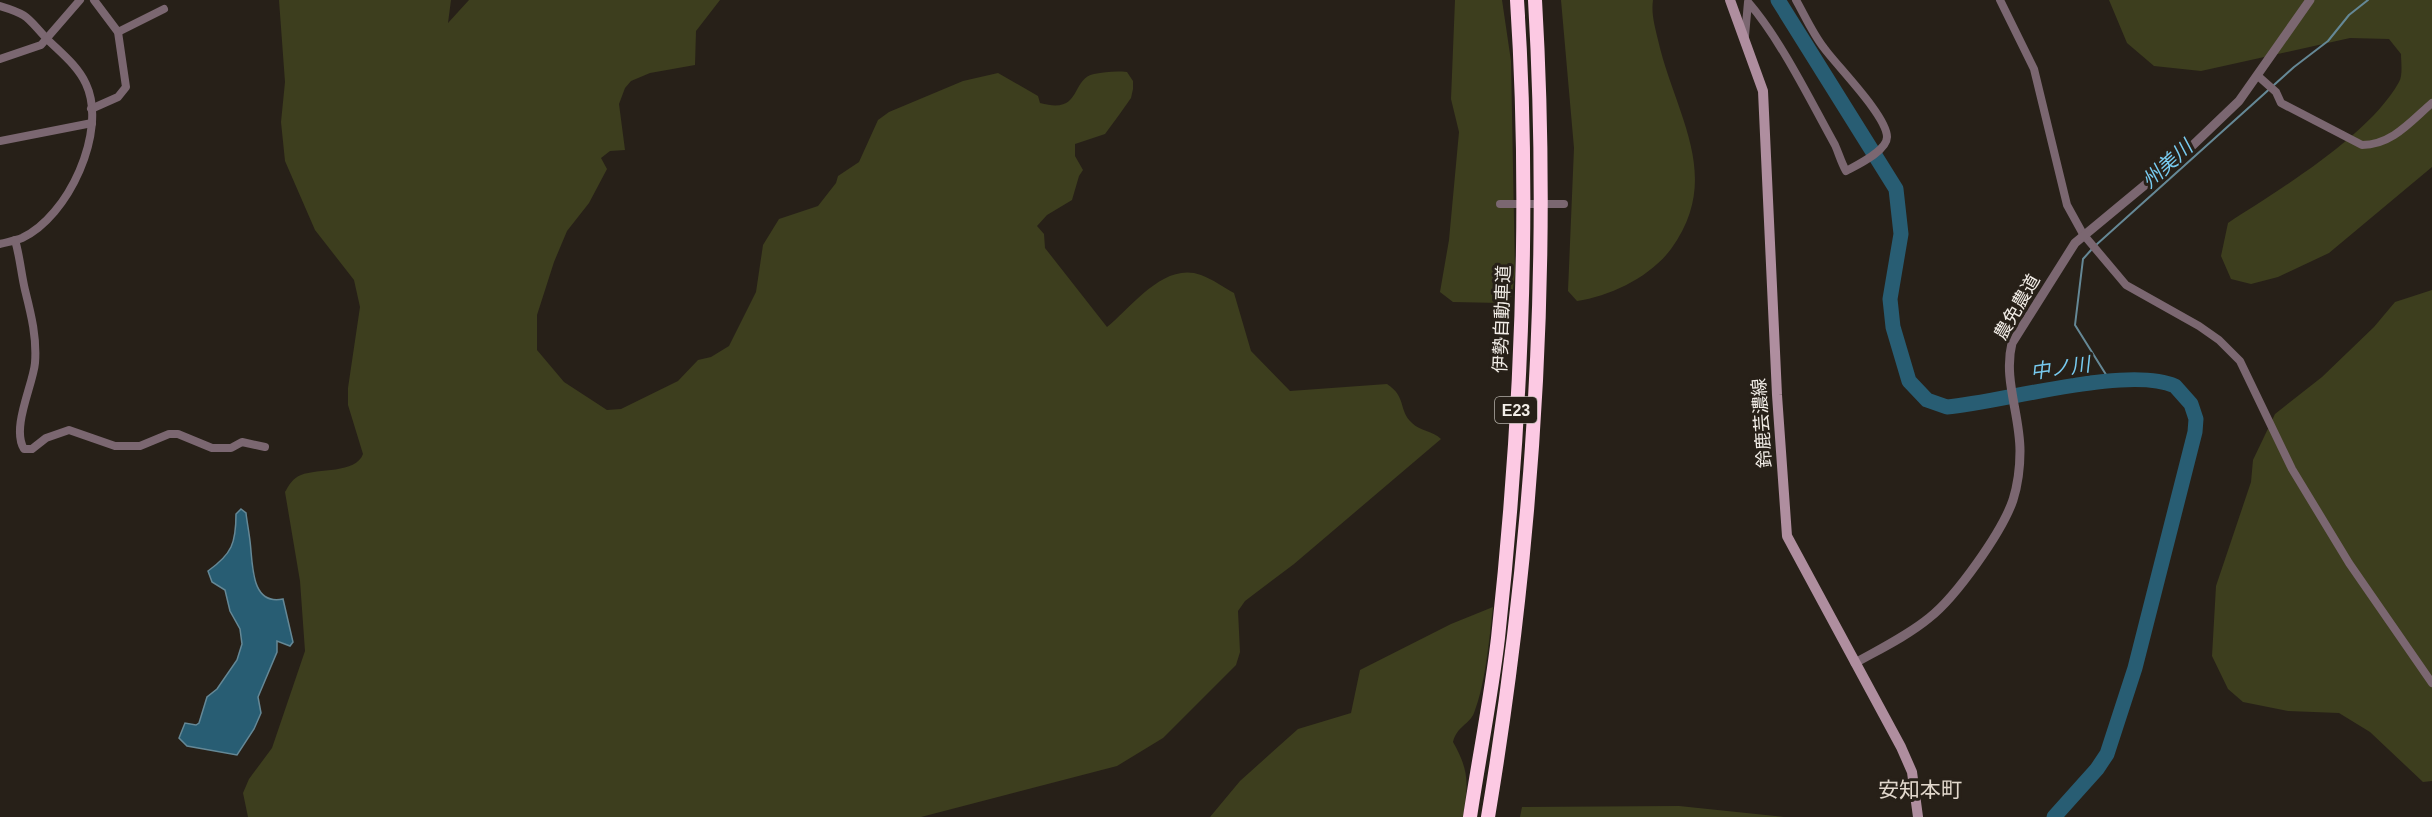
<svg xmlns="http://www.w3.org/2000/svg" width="2432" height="817" font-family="Helvetica,'Noto Sans JP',sans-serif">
	<rect width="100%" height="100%" fill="#272018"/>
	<g fill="#3d3e1e">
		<path d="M279 0H451L448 23 469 0H720L696 31 695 65 650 73 631 81 625 88 619 104 625 150 610 151 601 158 607 169 589 203 567 231 554 262 537 315V350L564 382 607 410 621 409 678 381 698 360 711 357 729 346 756 292 763 245 779 219 818 206 836 183 838 176 859 162 878 120 889 112 963 81 998 73 1038 96 1040 103C1083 115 1070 79 1094 74 1105 72 1115 71 1127 72L1133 81V89L1131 98 1119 115 1105 134 1075 144V156L1083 170 1079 176 1072 200 1047 215 1037 226 1044 234 1045 248 1107 327C1131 308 1164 261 1201 275 1212 279 1223 287 1234 293L1251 351 1290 391 1387 384C1407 397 1398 410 1412 423 1420 431 1433 431 1441 439L1294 564 1245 601 1238 611 1240 652 1236 665 1163 738 1117 766 921 817H248L243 793 249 779 272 748 305 651 300 581 285 492C289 485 293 478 301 475 318 468 356 474 363 454L348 405V388L360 307 354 280 315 230 285 161 281 122 285 82Z"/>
		<path d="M1455 0H1502L1511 61 1515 274 1512 296 1501 303 1453 302 1440 292 1449 240 1459 132 1451 99Z"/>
		<path d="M1561 0H1653C1651 14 1655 27 1658 40 1675 115 1724 176 1671 249 1650 277 1611 296 1577 301L1568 291 1574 148Z"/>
		<path d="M2109 0H2432V167L2329 253 2278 277 2251 284 2231 279 2221 256 2228 223C2280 189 2369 136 2399 82 2403 75 2401 62 2401 54L2389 39 2350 38 2201 71 2154 66 2127 43Z"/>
		<path d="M2432 290V781L2423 782 2370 732 2339 713 2288 711 2243 702 2228 689 2212 656 2216 586 2251 482 2253 460 2275 414 2322 377 2374 327 2395 302Z"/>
		<path d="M1493 607C1489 640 1486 682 1474 713 1469 725 1457 726 1453 742 1470 772 1468 784 1463 817H1210L1240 781 1298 729 1351 713 1360 670 1451 624Z"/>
		<path d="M1679 806 1784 817H1520L1522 807Z"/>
	</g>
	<path fill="#285d73" stroke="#658896" stroke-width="1.5" d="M241 509 246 513C247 522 249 532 250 541 253 563 250 606 283 599L293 642 290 646 277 641V652L258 697 261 713 254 729 237 755 187 746 179 738 185 723 196 725 199 723 207 697 217 689 237 660 242 644 240 629 230 611 225 590 212 582 208 571C232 554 236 543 236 514Z"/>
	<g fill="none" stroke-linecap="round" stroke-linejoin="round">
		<g stroke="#658896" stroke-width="2">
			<path d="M2096 245 2294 67 2328 41 2349 15 2368 0"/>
			<path d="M2092 249 2083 259 2075 325 2110 381"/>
		</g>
		<path stroke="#285d73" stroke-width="15" d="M1778 0 1896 189 1901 234 1890 299 1893 327 1909 381 1927 400 1947 407C2003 402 2128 365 2175 386L2191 404 2196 419 2195 432 2135 668 2107 754 2097 769 2054 817"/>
		<g stroke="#7b6771" stroke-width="8">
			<path d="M2000 0 2034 69 2067 205 2083 234 2126 285 2199 326 2219 340 2240 361 2292 469 2349 563 2432 683"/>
			<path d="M0 6C30 15 27 18 47 39 61 53 78 66 86 84 108 131 68 217 22 238 15 241 7 242 0 244"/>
			<path d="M118 32 164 9"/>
			<path d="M1745 36 1748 2C1781 40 1810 100 1835 145 1839 154 1841 162 1846 171 1857 165 1887 151 1887 137 1887 116 1837 66 1824 48 1813 34 1805 16 1796 0"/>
			<path d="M0 59 41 45 80 0"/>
			<path d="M2258 76 2276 92 2281 103 2362 145C2392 145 2411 121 2432 103"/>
			<path d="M91 109 118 97 126 87 118 32 94 0"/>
			<path d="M0 141 92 123"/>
			<path d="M1500 204H1564"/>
			<path d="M15 240C20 257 21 273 25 290 31 314 37 337 35 363 33 385 11 428 24 449H32L46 438 69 430 115 446H140L169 434H178L212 448H231L242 442 265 447"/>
		</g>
		<path stroke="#7b6771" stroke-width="9" d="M1855 663C1880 649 1907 636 1929 618 1956 597 2002 532 2013 500 2018 484 2020 467 2020 451 2020 414 2003 379 2012 343L2075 243 2192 146 2239 101 2310 0"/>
		<path stroke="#af8e9f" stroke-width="10" d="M1730 0 1763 91 1777 395 1787 536 1901 747 1912 772 1918 817"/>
		<g stroke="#fcc9e3" stroke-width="14">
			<path d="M1470 817C1479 757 1491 698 1498 638 1521 427 1531 212 1517 0"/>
			<path d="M1488 817C1533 547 1551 274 1535 0"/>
		</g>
	</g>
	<g text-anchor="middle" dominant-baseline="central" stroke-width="6" stroke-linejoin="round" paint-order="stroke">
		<rect fill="#272018" stroke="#b5b0a9" stroke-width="1.5" x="1495" y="397" width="42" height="26" rx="4.5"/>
		<g font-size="16" font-weight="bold" fill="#f2ede7">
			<text x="1516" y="410">E23</text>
		</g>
		<g font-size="18" fill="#f2ede7" stroke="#272018">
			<text transform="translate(2017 307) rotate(-60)">農免農道</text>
			<text transform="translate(1502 319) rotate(-88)">伊勢自動車道</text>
			<text transform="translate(1762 423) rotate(-94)">鈴鹿芸濃線</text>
		</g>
		<g font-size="20" font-style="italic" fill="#78cbf0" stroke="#272018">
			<text transform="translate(2167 164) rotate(-42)">州美川</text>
			<text transform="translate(2060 368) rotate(-8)">中ノ川</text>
		</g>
		<g font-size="21" fill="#e2d8cd" stroke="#272018">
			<text x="1920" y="789">安知本町</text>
		</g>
	</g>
</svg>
